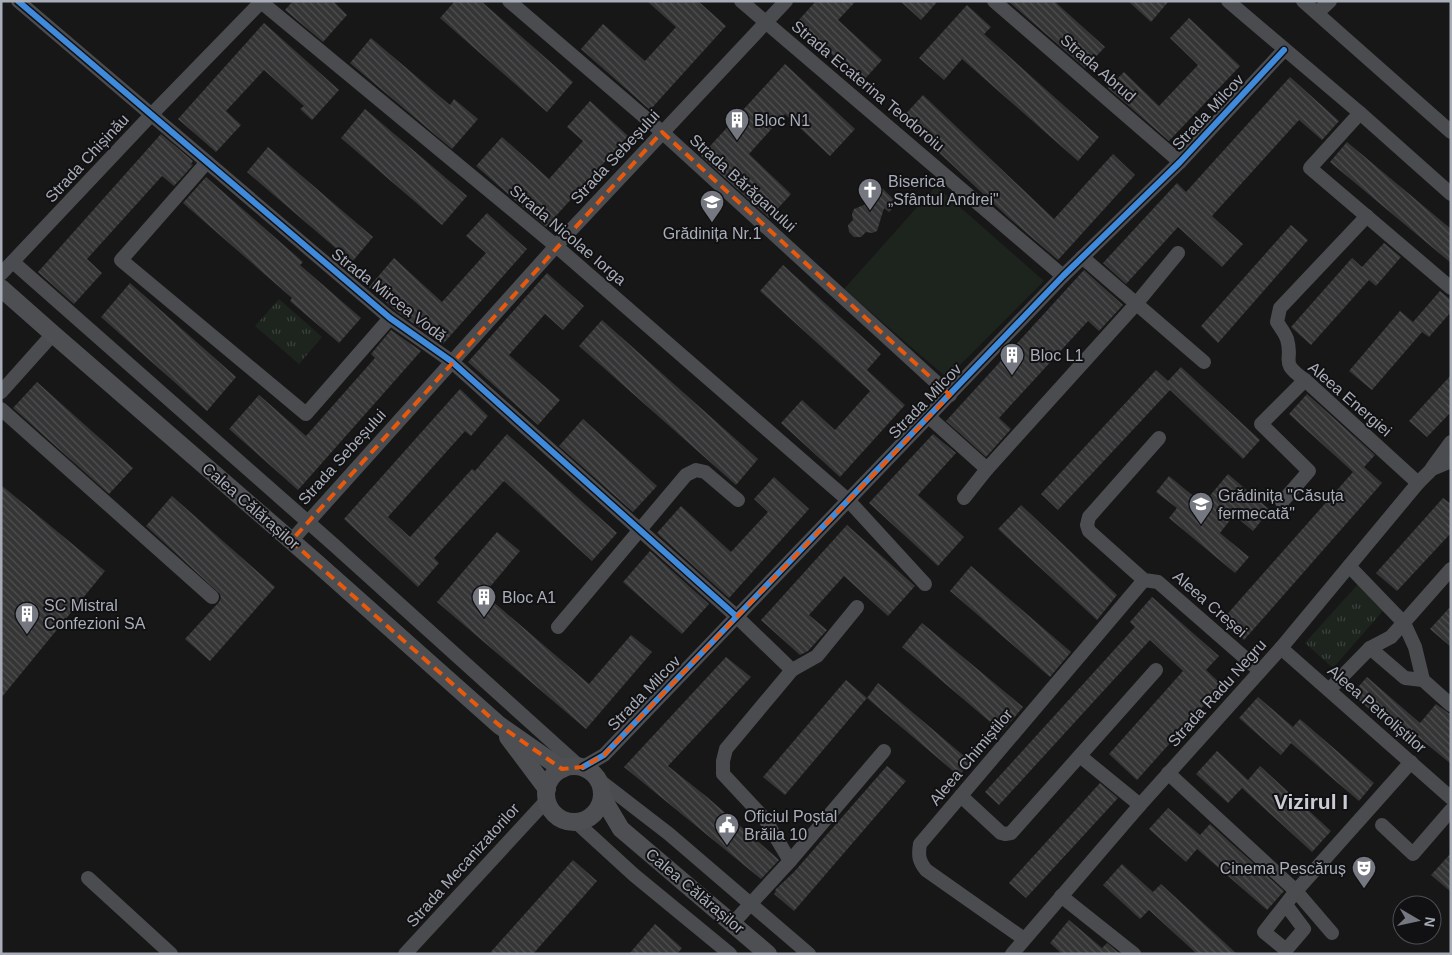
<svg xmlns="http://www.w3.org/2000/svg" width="1452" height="955" font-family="Arial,sans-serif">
	<defs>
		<pattern id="park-tufts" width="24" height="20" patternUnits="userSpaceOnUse" patternTransform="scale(1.25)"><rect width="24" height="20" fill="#1d241e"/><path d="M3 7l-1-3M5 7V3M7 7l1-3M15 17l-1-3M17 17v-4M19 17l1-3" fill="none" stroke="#3b413d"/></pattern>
		<pattern id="building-back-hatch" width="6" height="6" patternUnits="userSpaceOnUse" patternTransform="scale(1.25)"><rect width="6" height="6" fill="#353536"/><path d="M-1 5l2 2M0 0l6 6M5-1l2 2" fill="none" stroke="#4f5051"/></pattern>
	</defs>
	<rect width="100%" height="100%" fill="#171717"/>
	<path fill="#1d241e" d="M936 186 1044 281 947 378 844 289Z"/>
	<g fill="url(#park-tufts)">
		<path d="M279 299 322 337 299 364 255 326Z"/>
		<path d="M1360 582 1388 605 1333 668 1305 643Z"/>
	</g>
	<g fill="url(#building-back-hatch)">
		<path d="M293 1H333L347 15 323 42 285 10Z"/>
		<path d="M455 1H481L573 82 547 112 440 18Z"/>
		<path d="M647 1H698L726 26 650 110 581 49 603 24 645 61 676 27Z"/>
		<path d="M816 1H856L838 20 882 60 862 82 797 22Z"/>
		<path d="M900 1H938L921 20Z"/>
		<path d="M1008 1H1054L1105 47 1085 68Z"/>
		<path d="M1128 1H1169L1151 22Z"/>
		<path d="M967 5 991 27 984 34 1099 137 1078 161 962 59 944 80 919 58Z"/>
		<path d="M1189 18 1240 66 1169 141 1108 88 1124 72 1159 106 1198 65 1170 38Z"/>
		<path d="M264 23 339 90 312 120 300 109 304 106 264 70 226 111 241 125 216 152 178 119Z"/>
		<path d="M371 38 450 105 454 99 478 119 452 149 350 63Z"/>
		<path d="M785 64 855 129 830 156 785 114 749 154 791 194 769 218 701 156Z"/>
		<path d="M1290 77 1339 121 1322 140 1299 120 1212 216 1243 244 1222 267 1178 227 1126 284 1103 263 1177 183 1186 192Z"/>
		<path d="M923 95 1054 219 1113 154 1135 175 1058 260 1009 218 902 118Z"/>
		<path d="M590 101 628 136 546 227 476 166 502 137 549 179 583 141 567 127Z"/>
		<path d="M365 109 467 196 442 225 341 138Z"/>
		<path d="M161 134 193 161 191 164 193 165 174 186 162 176 87 259 102 273 74 304 38 272Z"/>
		<path d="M1347 142 1451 229V263L1330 162Z"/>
		<path d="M268 147 373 237 352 262 247 172Z"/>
		<path d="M206 177 303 262 300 265 361 318 339 343 290 301 292 298 183 203Z"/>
		<path d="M880 186 897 203 889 212 884 208 877 231 872 233 866 232 861 237H854L849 232 848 225 853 220 852 214 854 209 876 200 871 195Z"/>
		<path d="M487 213 527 249 443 344 397 312 369 287 394 258 442 302 486 253 466 236Z"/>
		<path d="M1291 225 1308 240 1218 343 1201 326Z"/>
		<path d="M1384 243 1401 257 1376 286 1369 280 1311 345 1291 327 1352 258 1362 267Z"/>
		<path d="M783 265 881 354 867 370 905 405 840 477 781 423 802 400 835 430 870 391 760 291Z"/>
		<path d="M1084 270 1123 305 1099 331 1088 321 999 418 1011 429 986 457 946 421Z"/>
		<path d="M547 273 584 306 563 330 545 314 509 355 560 400 538 425 468 362Z"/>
		<path d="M130 283 236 377 207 411 101 317Z"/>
		<path d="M1440 291 1451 300V312L1429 337 1422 332 1372 390 1349 371 1400 311 1413 322Z"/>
		<path d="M602 320 758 459 736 485 579 346Z"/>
		<path d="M391 330 421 351 298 490 229 429 259 395 306 436 375 358 371 354Z"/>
		<path d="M1181 367 1260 440 1243 459 1170 390 1058 510 1041 494 1156 370 1168 381Z"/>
		<path d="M1451 375V412L1427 437 1409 421Z"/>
		<path d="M37 382 133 468 109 494 13 408Z"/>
		<path d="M460 389 488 416 471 436 465 431 388 517 410 537 472 469 475 471 507 434 617 533 592 561 504 481 434 558 439 563 418 587 344 519Z"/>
		<path d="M1307 394 1375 455 1364 467 1382 483 1244 640 1222 620 1353 472 1289 414Z"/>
		<path d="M583 419 657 486 633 512 559 446Z"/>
		<path d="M933 434 956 453 918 495 964 537 938 566 869 503Z"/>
		<path d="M1228 474 1270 510 1253 531 1234 515 1220 533 1249 557 1235 573 1169 518 1177 508 1156 492 1169 476 1203 504Z"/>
		<path d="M774 477 809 509 729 598 657 533 681 506 731 552 768 512 754 499Z"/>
		<path d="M1 485 105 571 1 698Z"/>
		<path d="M172 496 275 587 210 661 185 639 219 602 221 598 220 594 146 526Z"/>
		<path d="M1443 498 1451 504V533L1397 591 1376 573Z"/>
		<path d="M1021 505 1117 595 1097 620 998 529Z"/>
		<path d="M847 525 915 586 888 616 844 576 809 615 827 630 808 651 800 655 761 620Z"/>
		<path d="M497 532 520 551 484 594 589 684 631 635 652 652 586 729 437 602Z"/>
		<path d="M650 551 709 604 682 634 623 582Z"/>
		<path d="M971 566 1071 652 1050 677 950 591Z"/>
		<path d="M1152 597 1219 656 1206 670 1222 685 1137 780 1109 754 1183 671 1150 640 999 805 985 792 1135 627 1130 622Z"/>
		<path d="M1451 606V647L1430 629Z"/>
		<path d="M922 623 1023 707 1002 732 902 647Z"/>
		<path d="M726 657 751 677 668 766 707 797 778 859 779 860 761 879 624 767Z"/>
		<path d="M1367 677 1420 723 1436 704 1451 715V764L1417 736 1410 744 1352 694Z"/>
		<path d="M846 680 867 698 785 795 763 777Z"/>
		<path d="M878 683 971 762 959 776 867 698Z"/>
		<path d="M1258 697 1293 727 1300 719 1374 783 1359 801 1291 743 1281 755 1239 718Z"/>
		<path d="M1217 751 1248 780 1260 766 1331 831 1312 852 1242 788 1228 803 1196 774Z"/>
		<path d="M887 766 906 781 794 911 774 894 776 891 775 890 794 872Z"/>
		<path d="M1100 783 1118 798 1026 898 1009 883Z"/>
		<path d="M1168 808 1200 835 1210 824 1284 891 1267 910 1197 849 1186 862 1149 829Z"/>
		<path d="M1451 853V892L1431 875Z"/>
		<path d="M573 860 597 881 533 954H489Z"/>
		<path d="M1122 864 1153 892 1161 884 1237 954H1197L1149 910 1140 919 1103 885Z"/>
		<path d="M1069 920 1102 948 1107 943 1120 954H1062L1050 943Z"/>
		<path d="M655 924 682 948 677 954H629Z"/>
	</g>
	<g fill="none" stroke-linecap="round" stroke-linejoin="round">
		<g stroke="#4b4c50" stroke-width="14">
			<path d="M18 1 390 318 451 361 736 616 792 670 726 749 723 761V774L765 819 790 861 733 923"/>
			<path d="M260 1 556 246 849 501 925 584"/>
			<path d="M509 1 662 132 950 395"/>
			<path d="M741 1 1063 276"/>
			<path d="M994 1 1180 162"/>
			<path d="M1228 1 1360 113 1451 194"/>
			<path d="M1303 1 1451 132"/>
			<path d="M1317 13 1330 1"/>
			<path d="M1360 113 1310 168 1451 288"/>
			<path d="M207 162 121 260 306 414 390 318"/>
			<path d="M1367 216 1280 308 1277 322C1280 327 1285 333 1287 339 1294 362 1278 361 1305 380L1418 483"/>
			<path d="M1082 257 1204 362"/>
			<path d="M13 262 334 545 579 766"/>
			<path d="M1 274 152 114 262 1"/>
			<path d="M1 392 53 334"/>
			<path d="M1 409 212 597"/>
			<path d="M929 417 987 469"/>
			<path d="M1159 438 1089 517 1087 525 1089 531 1144 580 1158 582 1260 671"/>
			<path d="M1432 468 1451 442"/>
			<path d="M964 498 987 469 1136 304 1178 253"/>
			<path d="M1282 502 1309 471 1261 424 1305 380"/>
			<path d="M291 541 556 246 786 1"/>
			<path d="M1349 566 1404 623 1415 647 1423 680 1451 705"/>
			<path d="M558 627 686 475 696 470 705 472 738 500"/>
			<path d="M1281 648 1451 798"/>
			<path d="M1370 648 1405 678 1423 680"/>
			<path d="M792 670 817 656 857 607"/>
			<path d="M1329 690 1370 648 1391 637 1451 569"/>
			<path d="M1080 756 1140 805"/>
			<path d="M583 767 604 755 1063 276 1180 162 1284 50"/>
			<path d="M1168 773 1296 891 1411 762"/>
			<path d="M599 780 669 834 809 954"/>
			<path d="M961 796 1001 833 1005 834 1011 833 1156 670"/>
			<path d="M576 822 634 875 730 954"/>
			<path d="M1382 825 1413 854 1451 810"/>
			<path d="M790 861 884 751"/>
			<path d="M88 878 171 954"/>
			<path d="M1061 896 1134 954"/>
			<path d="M1286 905 1304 929 1286 950 1264 932 1296 891 1332 933"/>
			<path d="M1024 939 926 870C919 861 918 856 920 844L1144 580"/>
			<path d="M405 954 547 800"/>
			<path d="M1012 954 1140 805 1281 648 1418 483 1432 469 1451 461"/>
		</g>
		<g stroke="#4d4f52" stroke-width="18">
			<path d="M1 288 53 334 318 564 499 725 562 769"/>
			<path d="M508 737 547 789"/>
			<circle cx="574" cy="794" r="28"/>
			<path d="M602 797 621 829 768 954"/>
		</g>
		<defs>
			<g id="cycleway">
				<path d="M18 1 390 318 451 361 736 616"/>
				<path d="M583 767 604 755 1063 276 1180 162 1284 50"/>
			</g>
		</defs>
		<use href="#cycleway" stroke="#111113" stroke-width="9"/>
		<use href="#cycleway" stroke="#408adc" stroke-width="6"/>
	</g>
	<path fill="none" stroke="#e8590c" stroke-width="4" stroke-dasharray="10 6" stroke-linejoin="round" d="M662 132 950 395 604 755 583 767 562 769 499 725 291 541Z"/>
	<defs>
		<symbol id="building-pin" viewBox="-11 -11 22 30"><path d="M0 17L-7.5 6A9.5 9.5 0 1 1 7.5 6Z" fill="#757880" stroke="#111113"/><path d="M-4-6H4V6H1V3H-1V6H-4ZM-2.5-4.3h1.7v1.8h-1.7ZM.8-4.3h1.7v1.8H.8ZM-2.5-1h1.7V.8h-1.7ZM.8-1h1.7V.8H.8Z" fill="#fff"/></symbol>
		<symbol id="church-pin" viewBox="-11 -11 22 30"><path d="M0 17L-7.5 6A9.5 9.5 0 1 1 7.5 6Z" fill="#757880" stroke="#111113"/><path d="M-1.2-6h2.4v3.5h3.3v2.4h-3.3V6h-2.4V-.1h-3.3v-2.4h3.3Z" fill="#fff"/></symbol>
		<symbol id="school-pin" viewBox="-11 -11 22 30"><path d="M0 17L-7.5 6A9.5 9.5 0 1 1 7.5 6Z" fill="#757880" stroke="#111113"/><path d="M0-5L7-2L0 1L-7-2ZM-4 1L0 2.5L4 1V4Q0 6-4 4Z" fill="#fff"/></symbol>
		<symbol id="civic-pin" viewBox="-11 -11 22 30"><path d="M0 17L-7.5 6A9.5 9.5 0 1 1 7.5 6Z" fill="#757880" stroke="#111113"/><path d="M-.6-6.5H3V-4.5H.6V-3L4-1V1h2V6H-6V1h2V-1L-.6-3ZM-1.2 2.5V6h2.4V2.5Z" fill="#fff"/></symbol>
		<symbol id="theatre-pin" viewBox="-11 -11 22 30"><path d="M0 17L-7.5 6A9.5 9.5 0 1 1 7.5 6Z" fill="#757880" stroke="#111113"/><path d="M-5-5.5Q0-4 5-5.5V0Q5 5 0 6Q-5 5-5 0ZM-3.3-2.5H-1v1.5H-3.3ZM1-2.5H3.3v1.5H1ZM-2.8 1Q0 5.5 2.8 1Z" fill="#fff"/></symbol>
	</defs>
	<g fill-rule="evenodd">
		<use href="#building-pin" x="723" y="106" width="28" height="38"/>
		<use href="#church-pin" x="856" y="176" width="28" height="38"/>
		<use href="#school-pin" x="698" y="188" width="28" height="38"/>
		<use href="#building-pin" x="998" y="341" width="28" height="38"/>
		<use href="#school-pin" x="1187" y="490" width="28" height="38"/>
		<use href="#building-pin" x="470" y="583" width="28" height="38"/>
		<use href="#building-pin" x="13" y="600" width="28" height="38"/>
		<use href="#civic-pin" x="713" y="811" width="28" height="38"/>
		<use href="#theatre-pin" x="1350" y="854" width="28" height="38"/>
	</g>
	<g text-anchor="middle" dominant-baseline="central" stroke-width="4" stroke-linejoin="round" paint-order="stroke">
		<g font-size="16" fill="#a8adb8" stroke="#111113">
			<text transform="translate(1098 68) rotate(41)">Strada Abrud</text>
			<text transform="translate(868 86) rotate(40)">Strada Ecaterina Teodoroiu</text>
			<text transform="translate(1208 112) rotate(-47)">Strada Milcov</text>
			<text transform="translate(615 157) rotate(-47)">Strada Sebeșului</text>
			<text transform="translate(87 158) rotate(-47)">Strada Chișinău</text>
			<text transform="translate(743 183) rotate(42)">Strada Bărăganului</text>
			<text transform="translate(568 235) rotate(40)">Strada Nicolae Iorga</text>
			<text transform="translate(389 295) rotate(38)">Strada Mircea Vodă</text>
			<text transform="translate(1350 399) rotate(41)">Aleea Energiei</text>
			<text transform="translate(925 401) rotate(-46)">Strada Milcov</text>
			<text transform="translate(342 457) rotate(-48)">Strada Sebeșului</text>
			<text transform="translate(251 506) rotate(41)">Calea Călărașilor</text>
			<text transform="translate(1210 604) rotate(41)">Aleea Creșei</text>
			<text transform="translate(644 693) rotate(-46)">Strada Milcov</text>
			<text transform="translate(1217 693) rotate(-48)">Strada Radu Negru</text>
			<text transform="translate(1377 709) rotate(41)">Aleea Petroliștilor</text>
			<text transform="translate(971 757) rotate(-50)">Aleea Chimiștilor</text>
			<text transform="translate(463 865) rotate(-48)">Strada Mecanizatorilor</text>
			<text transform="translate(695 891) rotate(40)">Calea Călărașilor</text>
		</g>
		<g font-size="16" fill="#a8adb8" stroke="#111113" text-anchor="start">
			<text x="754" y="120">Bloc N1</text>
			<text x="888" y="181">Biserica<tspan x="888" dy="18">„Sfântul Andrei"</tspan></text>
			<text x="712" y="233" text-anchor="middle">Grădinița Nr.1</text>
			<text x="1030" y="355">Bloc L1</text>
			<text x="1218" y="495">Grădinița "Căsuța<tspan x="1218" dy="18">fermecată"</tspan></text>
			<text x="502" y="597">Bloc A1</text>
			<text x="44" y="605">SC Mistral<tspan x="44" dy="18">Confezioni SA</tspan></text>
			<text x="744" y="816">Oficiul Poștal<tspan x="744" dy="18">Brăila 10</tspan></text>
			<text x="1346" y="868" text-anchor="end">Cinema Pescăruș</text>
		</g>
		<g font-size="21" font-weight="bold" fill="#c9ccd4" stroke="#111113">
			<text x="1311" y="801">Vizirul I</text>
		</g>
	</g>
	<rect width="1452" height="955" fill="none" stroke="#a8adb8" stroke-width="5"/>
	<g transform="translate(1417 920) rotate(99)"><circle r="24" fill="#111113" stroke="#4d4f55"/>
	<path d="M0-4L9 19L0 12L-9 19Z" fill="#757880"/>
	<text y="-8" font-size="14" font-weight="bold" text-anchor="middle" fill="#a8adb8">N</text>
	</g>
</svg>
